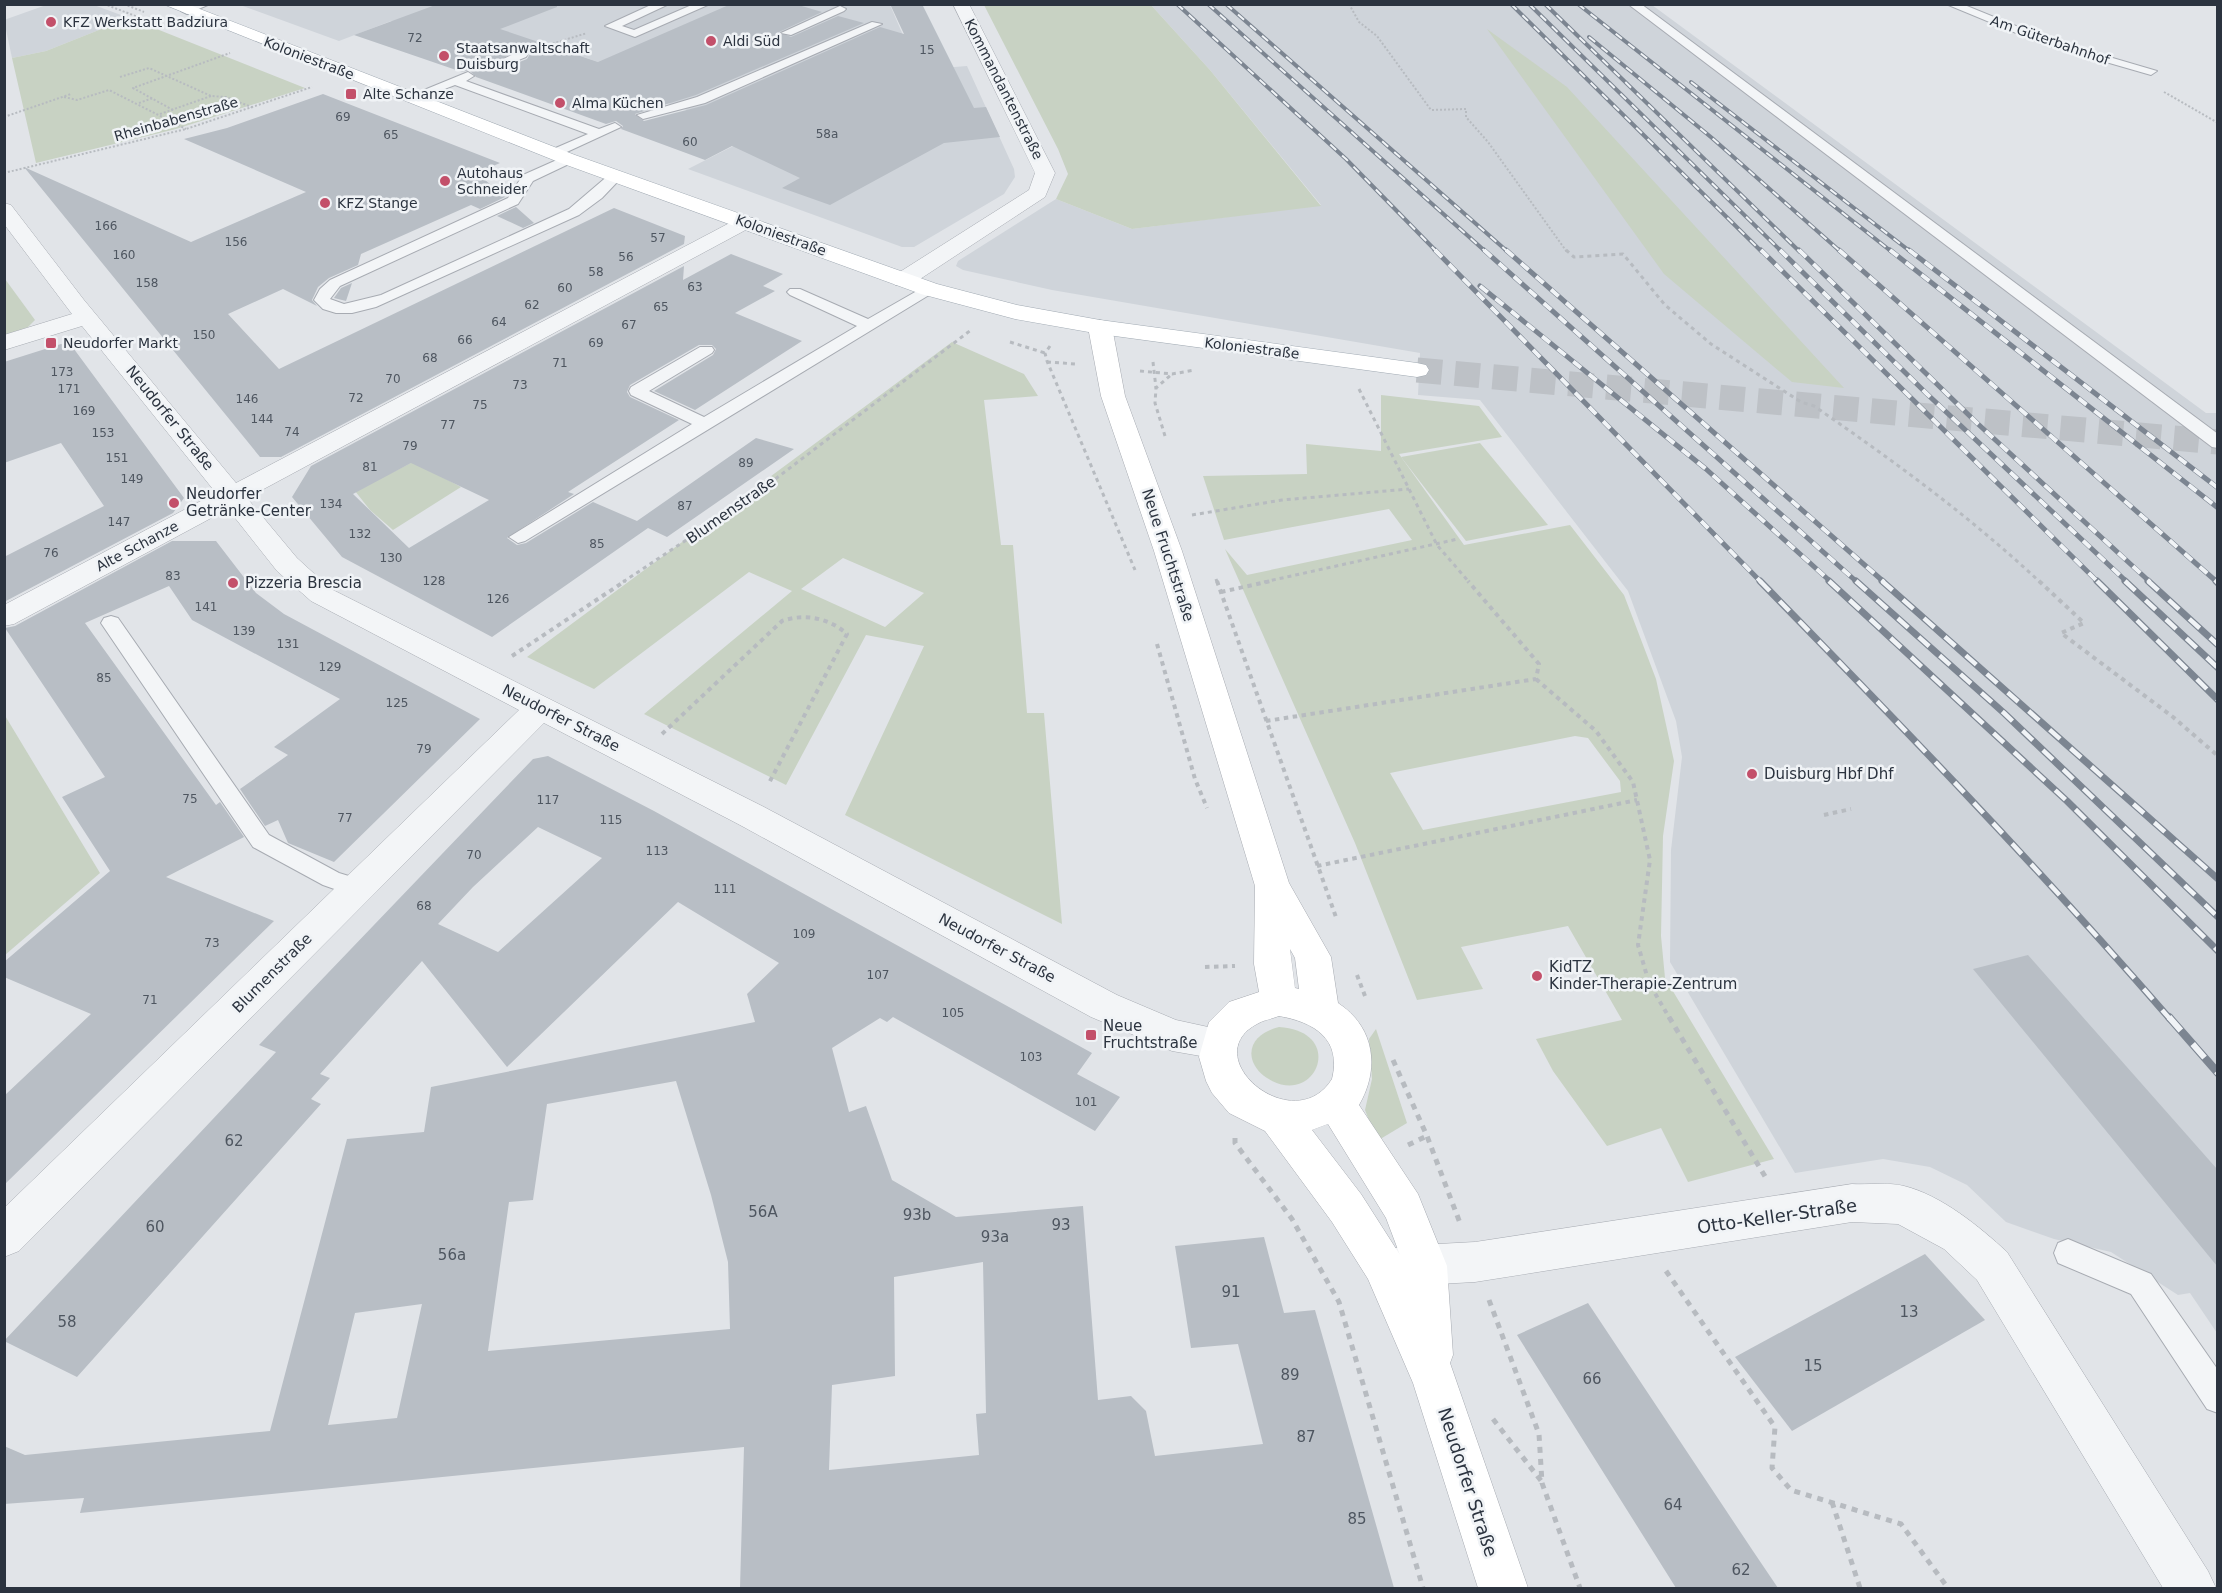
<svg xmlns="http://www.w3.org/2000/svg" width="2222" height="1593" font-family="'DejaVu Sans',sans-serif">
	<rect width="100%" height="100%" fill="#e1e4e8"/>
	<g fill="#cfd4da">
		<path d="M49 4 94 5 129 18 46 51 12 58 4 20Z"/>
		<path d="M240 5H890L918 70 967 66 1014 169 1015 177 1004 194 914 247H902L688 169 755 135 665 102 685 92 540 42 502 58 391 21 339 41Z"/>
		<path d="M1151 5H1652L2206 413H2217V1333L2190 1293 2178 1295 2111 1252 2054 1239 2006 1222 1967 1185 1930 1167 1883 1159 1795 1173 1670 962 1671 850 1682 757 1676 721 1628 591 1480 400 1418 395 1420 353 1052 290 963 270 956 266 958 261 1056 199 1132 229 1321 205 1210 70Z"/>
	</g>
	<g fill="#c8d2c3" fill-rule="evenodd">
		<path d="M984 5H1151L1210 70 1321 206 1132 229 1056 199 1068 174 1058 149Z"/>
		<path d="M129 18 305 88 176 129 36 163 12 58 46 51Z"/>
		<path d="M1487 29 1567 87 1844 388 1792 382 1664 274Z"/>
		<path d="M5 279 35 320 28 327 5 335Z"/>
		<path d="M952 342 1024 374 1038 396 984 400 1001 545H1013L1027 713H1044L1062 924 845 815 924 646 866 635 786 785 644 714 792 591 749 572 594 689 527 657ZM843 558 924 593 885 627 801 589Z"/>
		<path d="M1381 395 1479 406 1502 437 1399 454 1464 545 1570 525 1624 595 1656 679 1674 761 1663 836 1661 936 1665 978 1774 1159 1688 1182 1661 1128 1607 1146 1553 1071 1536 1039 1622 1020 1568 926 1461 947 1483 989 1417 1000 1355 843 1225 549 1247 575 1412 540 1389 509 1224 540 1203 476 1307 474 1306 444 1381 451ZM1575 736 1588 738 1620 781 1621 792 1423 830 1390 773Z"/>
		<path d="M511 408 446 479 461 487 393 530 370 510 355 491 407 465Z"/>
		<path d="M1480 443 1548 525 1466 541 1401 457Z"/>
		<path d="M4 714 100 873 5 955H4Z"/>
		<path d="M1279 1027C1345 1031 1318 1104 1272 1081 1263 1076 1257 1071 1253 1062 1246 1042 1263 1031 1279 1027Z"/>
		<path d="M1376 1029 1407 1123 1377 1141 1365 1110 1372 1079 1369 1039Z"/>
	</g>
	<g fill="#b8bec5" fill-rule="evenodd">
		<path d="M438 4H557V7L500 29 598 62 731 4H795L822 12 779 32 791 37 838 16 864 23 696 95 635 114 644 121 706 105 880 27 904 34 890 4H922L974 108 986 107 1000 137 944 143 830 205 782 188 800 178 732 146 705 160 621 129 623 126 616 121 606 124 476 77 469 70 462 72 354 35ZM521 48 530 54 527 59 502 69 493 64Z"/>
		<path d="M323 94 500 163 477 173 505 197 480 209 471 205 361 254 358 265 329 278 318 287 312 300 317 306 283 289 228 314 279 369 614 208 685 236 684 244 281 457H260L24 167 191 242 306 192 184 139 227 128Z"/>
		<path d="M516 207 534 223 523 228 497 216Z"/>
		<path d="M731 254 783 274 763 286 775 291 735 313 802 341 695 410 654 391 713 355 716 349 712 345H699L630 385 627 392 630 397 679 420 568 492 574 494 507 538 517 545 526 543 593 502 637 521 756 438 794 449 667 537 648 528 492 637 342 557 292 497 311 466 684 266 683 280ZM411 463 489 500 409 548 353 494Z"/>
		<path d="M352 283 346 301 334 298 341 288Z"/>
		<path d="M61 344 71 345 184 498 173 513 4 602V557L104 506 61 443 4 463V362Z"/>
		<path d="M172 541H216L256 593 284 614 480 719 334 862 288 843 278 820 265 826 240 789 288 755 274 747 340 699 192 620 169 586 85 623 216 805 220 802 244 837 166 877 274 921 4 1185V1096L91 1014 4 977V962L110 871 62 797 105 777 5 628 15 626Z"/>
		<path d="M548 756 654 811 1092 1053 1077 1074 1120 1097 1095 1131 893 1017 887 1022 880 1018 832 1048 849 1112 866 1106 892 1180 956 1217 1083 1206 1098 1400 1131 1396 1146 1411 1155 1456 1263 1444 1238 1344 1191 1348 1175 1246 1264 1237 1284 1313 1315 1310 1394 1588H740L744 1447 80 1513 84 1498 4 1504V1446L25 1455 270 1431 347 1139 424 1132 431 1087 755 1022 747 994 779 963 678 902 507 1067 422 961 320 1074 330 1078 311 1099 321 1104 77 1377 4 1341 276 1052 259 1045 533 759ZM538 827 602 858 498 952 438 924 473 887ZM676 1081 711 1195 728 1262 730 1329 488 1351 509 1202 533 1200 547 1104ZM983 1262 986 1413 976 1414 979 1455 829 1470 832 1385 895 1376 894 1277ZM422 1304 397 1418 328 1425 355 1313Z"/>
		<path d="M2028 955 2217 1169V1266L1973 969Z"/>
		<path d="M1925 1254 1985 1320 1792 1431 1735 1357Z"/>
		<path d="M1588 1303 1753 1551 1778 1588H1676L1517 1335Z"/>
	</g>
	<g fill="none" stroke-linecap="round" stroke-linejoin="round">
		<path stroke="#bdc1c6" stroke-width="25" stroke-dasharray="25 13" stroke-linecap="butt" d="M1417 370 2218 442"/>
		<defs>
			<g id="lane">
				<path d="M194 4H210L187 14 181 11Z"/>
				<path d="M653 4H669L622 26 634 30 694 4H710L635 37 605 26Z"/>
				<path d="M1628 4H1641L2218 434V448L2212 447Z"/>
				<path d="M1946 4H1962L2048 39 2157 71 2151 75 2040 43Z"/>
				<path d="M840 6 846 9 844 11 791 35 781 33Z"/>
				<path d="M872 22 882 24 705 103 643 119 637 115 697 97Z"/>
				<path d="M522 50 528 54 526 57 501 67 495 63Z"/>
				<path d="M468 72 474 76 466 81 599 129 615 123 621 127 556 157 551 156V150L588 134 455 85 413 101 407 97Z"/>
				<path d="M568 155 573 156V162L533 181 518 204 340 286 330 299 344 304 381 295 569 209 610 174H620L622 177 602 198 579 215 376 307 352 313H336L323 309 314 300 320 289 330 280 508 198 523 175Z"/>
				<path d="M929 284 937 289 934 292 525 541 518 543 509 537 692 424 631 395 629 391 631 387 700 347H712L714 350 712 353 649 391 704 417 857 326 790 295 787 292 790 289H800L868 319Z"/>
				<path d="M111 616 118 618 269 835 339 873 365 881 369 888 365 895 357 897 323 885 253 847 101 623 104 618Z"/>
				<path d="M2068 1239 2151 1274 2218 1370V1413L2207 1409 2131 1294 2058 1263 2054 1253 2058 1243Z"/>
			</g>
			<g id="street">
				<path d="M953 4H969L1055 173 1045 197 911 285H895L892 280 895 275 1029 190 1035 173Z"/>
				<path d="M4 203 11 205 84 300 236 483 739 218H753L757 222 753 226 247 498 297 558 331 589 764 807 1117 995 1176 1020 1231 1032 1237 1043 1231 1054 1218 1059 1172 1051 1091 1017 740 825 544 723 19 1251 4 1257V1208L519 710 311 601 277 571 228 509 14 624 4 626V605L216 493 82 326 4 350V335L72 314 4 224Z"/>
				<path d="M1852 1184C1868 1185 1888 1182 1904 1186 1941 1195 1980 1227 2007 1252L2208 1571 2216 1588H2163L1977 1280 1944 1249 1898 1224 1852 1222 1475 1282 1401 1286 1386 1280 1380 1266 1386 1252 1401 1246 1475 1242Z"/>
			</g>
			<path id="secondary" d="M1100 320 1108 322 1112 327 1125 396 1182 551 1289 883 1331 957 1338 1003C1375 1027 1380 1069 1359 1105L1418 1194 1447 1266 1453 1355 1450 1363 1528 1588H1478L1413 1383 1368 1279 1332 1222 1265 1131 1229 1113 1212 1093 1206 1081 1199 1057 1209 1022 1229 1002 1259 992 1254 964 1255 886 1154 551 1101 396 1088 327 1092 322ZM1290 949 1295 958 1299 989 1295 988ZM1279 1016C1314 1022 1342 1039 1332 1079 1294 1140 1195 1057 1257 1024 1263 1020 1272 1019 1279 1016ZM1328 1124 1386 1218 1400 1255 1361 1194 1312 1130Z"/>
			<path id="primary" d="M163 4H187L575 155 937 284 1017 305 1100 320 1417 363 1426 365 1429 370 1426 375 1417 377 1100 334 1015 319 921 294 561 163Z"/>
		</defs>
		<use href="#lane" stroke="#a7abb2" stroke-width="2"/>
		<use href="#street" stroke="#a7abb2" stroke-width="1"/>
		<use href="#secondary" stroke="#a7abb2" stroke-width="1"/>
		<use href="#primary" stroke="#a1aab3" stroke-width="1"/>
		<g stroke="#b7bbc0" stroke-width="2" stroke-dasharray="2 2" stroke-linecap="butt">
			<path d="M104 4 154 23"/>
			<path d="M124 4 144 12"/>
			<path d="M1349 4 1359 22 1377 36 1431 110 1466 109V117L1488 142 1567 252"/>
			<path d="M545 46 587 33"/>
			<path d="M120 77 149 68 211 96 226 97 254 108"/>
			<path d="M2164 92 2218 123"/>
			<path d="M64 97 77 100 109 90 186 129"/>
			<path d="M139 103 153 98"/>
			<path d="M173 110 133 88 230 53"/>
			<path d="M160 114 211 96"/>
			<path d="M4 117 71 94"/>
			<path d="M4 173 186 129 312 87"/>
		</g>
		<g stroke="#b7bbc0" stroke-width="3" stroke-dasharray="4 4" stroke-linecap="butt">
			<path d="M1566 250 1574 257 1623 254 1665 305 1711 344 1801 402 1814 406C1895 462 1968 515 2040 582"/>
			<path d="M1010 342 1045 353"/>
			<path d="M1050 346 1045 353 1047 361 1135 570"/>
			<path d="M1047 362 1076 364"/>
			<path d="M1153 362 1156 388"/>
			<path d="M1140 371 1172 374 1195 370"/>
			<path d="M1359 389 1437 545 1469 582"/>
			<path d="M1165 436 1155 403 1156 388 1172 374"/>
			<path d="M1192 515 1282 500 1409 489"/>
			<path d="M1216 579 1217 582"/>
			<path d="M623 582 757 493 971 330"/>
			<path d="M1264 582 1458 539"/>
		</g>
		<g stroke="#b7bbc0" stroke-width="4" stroke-dasharray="4.5 4.5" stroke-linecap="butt">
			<path d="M1217 581 1337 920"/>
			<path d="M2039 581 2084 623 2061 633 2173 717 2218 756"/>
			<path d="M1221 592 1271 581"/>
			<path d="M1157 644 1195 779 1207 808"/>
			<path d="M512 656 625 581"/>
			<path d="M1536 679 1596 731 1633 782 1650 860 1638 945 1649 983 1670 1019"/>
			<path d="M1266 721 1536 679 1539 664 1468 581"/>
			<path d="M662 734 782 621C805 613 829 618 847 634L768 785"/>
			<path d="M1824 815 1851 809"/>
			<path d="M1317 866 1637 800"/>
			<path d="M1205 967 1235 966"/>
			<path d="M1357 975 1365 996"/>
		</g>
		<g stroke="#b7bbc0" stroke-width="5" stroke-dasharray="6 6" stroke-linecap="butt">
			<path d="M1669 1017 1766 1178"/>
			<path d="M1393 1060 1427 1136 1460 1223"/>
			<path d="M1235 1138V1143L1292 1219 1339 1302 1423 1588"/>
			<path d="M1408 1145 1427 1136"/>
			<path d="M1666 1271 1775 1427 1772 1468 1791 1490 1901 1524 1948 1588"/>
			<path d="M1489 1300 1539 1434 1542 1483 1580 1588"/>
			<path d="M1493 1419 1542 1482"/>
			<path d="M1832 1502 1860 1588"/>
		</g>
		<use href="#lane" fill="#f3f5f7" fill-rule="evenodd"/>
		<use href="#street" fill="#f3f5f7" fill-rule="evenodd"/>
		<use href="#secondary" fill="#fff" fill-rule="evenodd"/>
		<use href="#primary" fill="#fff" fill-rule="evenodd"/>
		<defs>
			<g id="rail-far3">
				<path d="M1177 4 1346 159 1437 252"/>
				<path d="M1208 4 1486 252"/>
				<path d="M1226 4 1508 252"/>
				<path d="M1511 4 1762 252"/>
				<path d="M1529 4 1782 252"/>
				<path d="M1545 4 1800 252"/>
				<path d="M1578 4 1892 252"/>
				<path d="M1589 37 1712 138 1841 252"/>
				<path d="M1691 82 1911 252"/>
			</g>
			<g id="rail-far2">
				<path d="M1435 250 1761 582"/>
				<path d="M1484 250 1857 582"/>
				<path d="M1506 250 1884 582"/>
				<path d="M1761 250 2098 582"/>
				<path d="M1780 250 1926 393 2127 582"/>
				<path d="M1799 250 1978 424 2150 582"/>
				<path d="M1839 250 2217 582"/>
				<path d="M1890 250 2218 508"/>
				<path d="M1909 250 2218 488"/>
				<path d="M1480 286 1706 469 1831 582"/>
			</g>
			<g id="rail-far1">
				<path d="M1760 581C1900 724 2039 868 2170 1019"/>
				<path d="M1829 581 2067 801 2218 951"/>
				<path d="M1856 581 2004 713 2218 917"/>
				<path d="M1882 581 2218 879"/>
				<path d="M2097 581 2218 700"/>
				<path d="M2125 581 2218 668"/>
				<path d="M2148 581 2218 645"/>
				<path d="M2216 581 2218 583"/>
			</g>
			<path id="rail" d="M2169 1017 2218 1073"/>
		</defs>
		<use href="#rail-far3" stroke="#7c8591" stroke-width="4"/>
		<use href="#rail-far2" stroke="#7c8591" stroke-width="5"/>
		<use href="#rail-far1" stroke="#7c8591" stroke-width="7"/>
		<use href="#rail" stroke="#7c8591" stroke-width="8"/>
		<use href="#rail-far3" stroke="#f0f3f6" stroke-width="2" stroke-dasharray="8" stroke-linecap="butt"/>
		<use href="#rail-far2" stroke="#f0f3f6" stroke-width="4" stroke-dasharray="10" stroke-linecap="butt"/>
		<use href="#rail-far1" stroke="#f0f3f6" stroke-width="4.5" stroke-dasharray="14" stroke-linecap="butt"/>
		<use href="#rail" stroke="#f0f3f6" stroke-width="6" stroke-dasharray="18" stroke-linecap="butt"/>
	</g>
	<g fill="#c3506a" stroke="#f0f3f6" stroke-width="2">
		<circle cx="51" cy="22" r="6"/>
		<circle cx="711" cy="41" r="6"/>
		<circle cx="444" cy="56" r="6"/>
		<rect x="345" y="88" width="12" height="12" rx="3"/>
		<circle cx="560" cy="103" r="6"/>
		<circle cx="445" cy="181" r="6"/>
		<circle cx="325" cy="203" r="6"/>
		<rect x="45" y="337" width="12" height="12" rx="3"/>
		<circle cx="174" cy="503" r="6"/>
		<circle cx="233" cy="583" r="6"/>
		<circle cx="1752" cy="774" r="6"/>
		<circle cx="1537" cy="976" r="6"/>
		<rect x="1085" y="1029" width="12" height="12" rx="3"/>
	</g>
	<g text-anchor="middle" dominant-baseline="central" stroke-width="5" stroke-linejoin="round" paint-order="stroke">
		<g font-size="12" fill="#4e5660">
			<text x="415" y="38">72</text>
			<text x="927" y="50">15</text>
			<text x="343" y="117">69</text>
			<text x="827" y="134">58a</text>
			<text x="391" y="135">65</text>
			<text x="690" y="142">60</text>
			<text x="106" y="226">166</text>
			<text x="658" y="238">57</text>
			<text x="236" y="242">156</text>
			<text x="124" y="255">160</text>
			<text x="626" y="257">56</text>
			<text x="596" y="272">58</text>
			<text x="147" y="283">158</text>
			<text x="695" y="287">63</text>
			<text x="565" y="288">60</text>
			<text x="532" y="305">62</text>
			<text x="661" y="307">65</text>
			<text x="499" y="322">64</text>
			<text x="629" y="325">67</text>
			<text x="204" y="335">150</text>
			<text x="465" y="340">66</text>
			<text x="596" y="343">69</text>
			<text x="430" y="358">68</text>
			<text x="560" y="363">71</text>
			<text x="62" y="372">173</text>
			<text x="393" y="379">70</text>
			<text x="520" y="385">73</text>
			<text x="69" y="389">171</text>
			<text x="356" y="398">72</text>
			<text x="247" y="399">146</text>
			<text x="480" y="405">75</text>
			<text x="84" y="411">169</text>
			<text x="262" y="419">144</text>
			<text x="448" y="425">77</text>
			<text x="292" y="432">74</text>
			<text x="103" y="433">153</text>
			<text x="410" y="446">79</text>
			<text x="117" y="458">151</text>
			<text x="746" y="463">89</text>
			<text x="370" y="467">81</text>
			<text x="132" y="479">149</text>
			<text x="331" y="504">134</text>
			<text x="685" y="506">87</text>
			<text x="119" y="522">147</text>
			<text x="360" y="534">132</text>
			<text x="597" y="544">85</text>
			<text x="51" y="553">76</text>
			<text x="391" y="558">130</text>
			<text x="173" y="576">83</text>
			<text x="434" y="581">128</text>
			<text x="498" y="599">126</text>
			<text x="206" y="607">141</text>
			<text x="244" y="631">139</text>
			<text x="288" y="644">131</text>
			<text x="330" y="667">129</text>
			<text x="104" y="678">85</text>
			<text x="397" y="703">125</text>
			<text x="424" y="749">79</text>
			<text x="190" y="799">75</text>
			<text x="548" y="800">117</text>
			<text x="345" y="818">77</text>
			<text x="611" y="820">115</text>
			<text x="657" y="851">113</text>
			<text x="474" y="855">70</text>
			<text x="725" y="889">111</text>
			<text x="424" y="906">68</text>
			<text x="804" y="934">109</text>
			<text x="212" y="943">73</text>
			<text x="878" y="975">107</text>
			<text x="150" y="1000">71</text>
			<text x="953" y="1013">105</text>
			<text x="1031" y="1057">103</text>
			<text x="1086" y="1102">101</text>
		</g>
		<g font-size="14" fill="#2b333f" stroke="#f0f3f6" text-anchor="start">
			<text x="63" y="22">KFZ Werkstatt Badziura</text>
			<text x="723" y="41">Aldi Süd</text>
			<text x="456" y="48">Staatsanwaltschaft<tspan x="456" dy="16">Duisburg</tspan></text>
			<text x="363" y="94">Alte Schanze</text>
			<text x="572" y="103">Alma Küchen</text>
			<text x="457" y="173">Autohaus<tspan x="457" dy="16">Schneider</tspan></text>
			<text x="337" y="203">KFZ Stange</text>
			<text x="63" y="343">Neudorfer Markt</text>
		</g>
		<g font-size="14" fill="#2b333f" stroke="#f0f3f6">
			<text transform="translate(2050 40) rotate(19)">Am Güterbahnhof</text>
			<text transform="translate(309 58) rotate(21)">Koloniestraße</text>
			<text transform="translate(1004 89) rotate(63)">Kommandantenstraße</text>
			<text transform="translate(176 119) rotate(-16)">Rheinbabenstraße</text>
			<text transform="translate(781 235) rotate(20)">Koloniestraße</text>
			<text transform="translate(1252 348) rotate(7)">Koloniestraße</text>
			<text transform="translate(137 546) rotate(-28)">Alte Schanze</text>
		</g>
		<g font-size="15" fill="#2b333f" stroke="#f0f3f6">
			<text transform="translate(170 418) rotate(51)">Neudorfer Straße</text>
			<text transform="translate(731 510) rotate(-35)">Blumenstraße</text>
			<text transform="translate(1168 555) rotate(72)">Neue Fruchtstraße</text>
			<text transform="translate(561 718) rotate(27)">Neudorfer Straße</text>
			<text transform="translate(997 948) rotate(28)">Neudorfer Straße</text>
			<text transform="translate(272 973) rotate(-45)">Blumenstraße</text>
		</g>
		<g font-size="15" fill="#2b333f" stroke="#f0f3f6" text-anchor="start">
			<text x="186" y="494">Neudorfer<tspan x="186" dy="17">Getränke-Center</tspan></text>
			<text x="245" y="583">Pizzeria Brescia</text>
			<text x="1764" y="774">Duisburg Hbf Dhf</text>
			<text x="1549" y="967">KidTZ<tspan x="1549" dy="17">Kinder-Therapie-Zentrum</tspan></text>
			<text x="1103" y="1026">Neue<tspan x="1103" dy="17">Fruchtstraße</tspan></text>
		</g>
		<g font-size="15" fill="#4e5660">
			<text x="234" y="1141">62</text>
			<text x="763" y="1212">56A</text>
			<text x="917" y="1215">93b</text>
			<text x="1061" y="1225">93</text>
			<text x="155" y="1227">60</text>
			<text x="995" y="1237">93a</text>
			<text x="452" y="1255">56a</text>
			<text x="1231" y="1292">91</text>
			<text x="1909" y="1312">13</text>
			<text x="67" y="1322">58</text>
			<text x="1813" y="1366">15</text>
			<text x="1290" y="1375">89</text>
			<text x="1592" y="1379">66</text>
			<text x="1306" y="1437">87</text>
			<text x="1673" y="1505">64</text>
			<text x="1357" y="1519">85</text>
			<text x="1741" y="1570">62</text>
		</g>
		<g font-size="18" fill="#2b333f" stroke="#f0f3f6">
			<text transform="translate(1777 1216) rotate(-8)">Otto-Keller-Straße</text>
			<text transform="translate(1468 1482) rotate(72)">Neudorfer Straße</text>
		</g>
	</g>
	<rect width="2222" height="1593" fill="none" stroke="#2b333f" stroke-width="12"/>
</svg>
